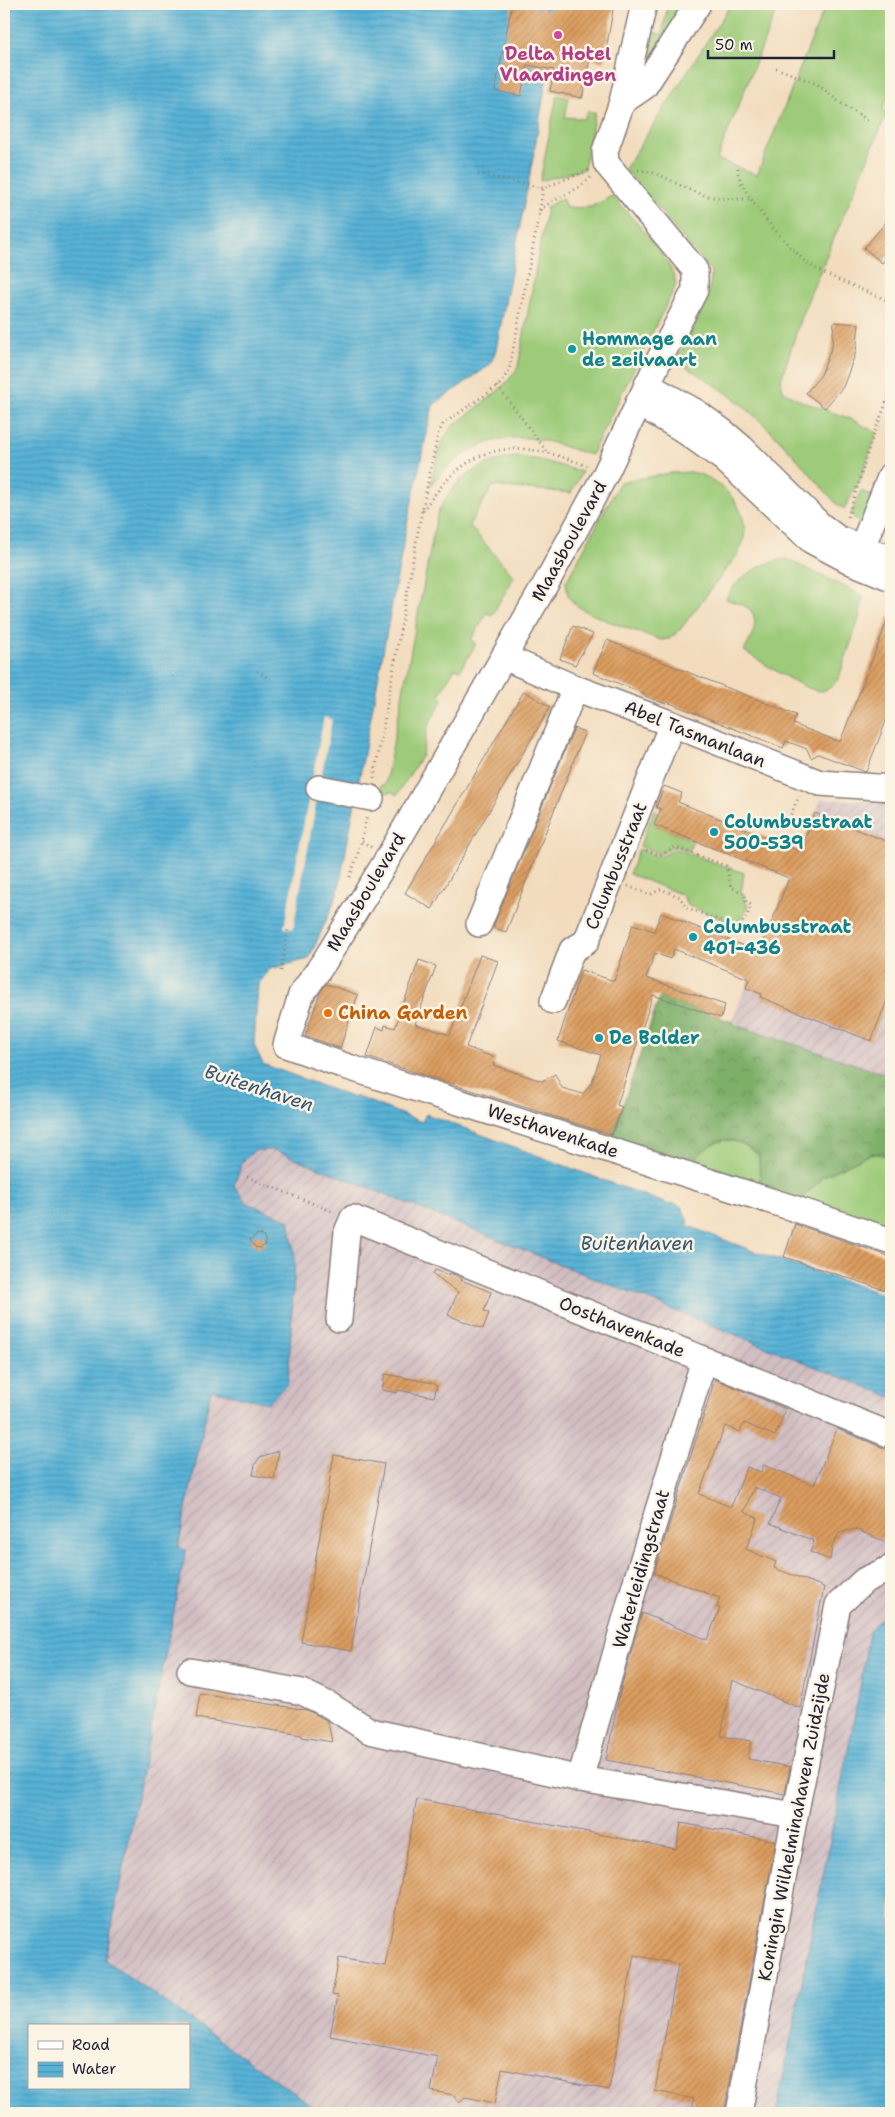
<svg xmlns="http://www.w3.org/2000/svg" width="895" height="2117" font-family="'Shantell Sans',sans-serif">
	<defs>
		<pattern id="industrial-furrows" width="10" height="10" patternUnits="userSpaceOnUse" patternTransform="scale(1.25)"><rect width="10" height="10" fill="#d2bec2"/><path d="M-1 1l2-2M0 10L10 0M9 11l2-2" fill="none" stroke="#b4a3a8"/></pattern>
		<pattern id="forest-crowns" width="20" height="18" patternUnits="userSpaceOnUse" patternTransform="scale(1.25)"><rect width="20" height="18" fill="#7eaf69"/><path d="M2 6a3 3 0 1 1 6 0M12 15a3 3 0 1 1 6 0" fill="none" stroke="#678e58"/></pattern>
		<pattern id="water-rules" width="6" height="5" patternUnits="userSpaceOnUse" patternTransform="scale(1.25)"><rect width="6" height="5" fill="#59b3d7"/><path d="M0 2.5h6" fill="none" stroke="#4991b0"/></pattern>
		<pattern id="building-hatch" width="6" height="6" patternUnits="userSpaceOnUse" patternTransform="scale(1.25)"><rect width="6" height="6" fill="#dc9d5f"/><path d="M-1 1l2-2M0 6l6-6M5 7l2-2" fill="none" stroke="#b28050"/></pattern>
	</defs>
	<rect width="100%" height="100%" fill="#fcf5e5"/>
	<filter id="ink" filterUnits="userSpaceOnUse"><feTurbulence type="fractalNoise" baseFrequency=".02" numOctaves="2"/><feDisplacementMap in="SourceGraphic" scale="10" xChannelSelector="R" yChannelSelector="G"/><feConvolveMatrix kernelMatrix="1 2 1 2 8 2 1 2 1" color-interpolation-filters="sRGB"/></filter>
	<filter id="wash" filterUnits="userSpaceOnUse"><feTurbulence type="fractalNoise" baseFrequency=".0096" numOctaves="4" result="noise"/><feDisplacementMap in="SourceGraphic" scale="20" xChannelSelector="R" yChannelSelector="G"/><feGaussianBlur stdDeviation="1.12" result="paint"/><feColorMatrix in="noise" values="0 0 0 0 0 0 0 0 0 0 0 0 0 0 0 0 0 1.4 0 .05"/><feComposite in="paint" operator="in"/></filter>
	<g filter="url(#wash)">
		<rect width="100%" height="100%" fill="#f2dcbd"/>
		<g fill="url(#industrial-furrows)">
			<path d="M821 799 891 802V1078L730 1026Z"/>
			<path d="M226 1109 891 1341V2113H10L29 2088H189V2026H44Z"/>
		</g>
		<g fill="#9dcb79" stroke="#60765a">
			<path d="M668 4H687L642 69 649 30 662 35Z"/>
			<path d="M731 4H779L717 159 757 175 826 4H891V91L883 109 887 113 802 314 781 380 783 391 801 401 851 419 877 433 860 480 844 509 836 503C808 472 781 438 749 411 727 391 701 376 676 361 689 333 712 302 711 271L625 169Z"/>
			<path d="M557 95 569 98 565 117 584 119 587 111 595 112 584 169 540 181Z"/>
			<path d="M612 196C630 216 674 260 676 285L591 455C573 450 554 442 535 439 493 432 454 454 430 486 435 469 437 449 447 434 452 425 462 419 470 413 488 399 506 387 518 367L547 207 562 198 566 208 591 207Z"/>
			<path d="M520 457 541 460 582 472 571 493 493 486 469 525 514 577 492 615 487 613 471 640 476 644 460 670 455 668 439 695 443 699 428 726 422 755 397 795 392 792 379 793 381 785H385L437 515C452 479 482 459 520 457Z"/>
			<path d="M691 472C719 477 750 507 744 539 743 544 740 549 738 554L679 631 669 639 661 640C641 632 583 616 571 600 567 595 567 589 566 582L620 482 670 473Z"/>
			<path d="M861 491 873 496 861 525 851 514Z"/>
			<path d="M787 559 863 596 859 619 838 680C833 685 829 690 822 691 805 692 761 661 744 651 751 639 762 619 748 608 742 604 733 602 726 599 736 577 763 561 787 559Z"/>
			<path d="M654 810 660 812 655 825 693 840 689 851 676 846 660 854 640 846Z"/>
			<path d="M639 849 660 857 676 849 744 873 741 893 744 894 743 898 748 905 740 923 734 924 687 905 683 895 629 874Z"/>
			<path d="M721 1140C737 1140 747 1145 759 1156L760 1188 691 1164 707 1146Z"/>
			<path d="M872 1153 891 1156V1232L799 1200 817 1184 822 1177Z"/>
		</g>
		<path fill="url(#forest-crowns)" stroke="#506852" d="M661 998 733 1022 732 1024 891 1076V1156L872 1153 859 1159 822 1177 817 1184 799 1200 760 1188 759 1156C733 1131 713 1137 691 1164L612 1137 659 999Z"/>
		<g fill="url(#water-rules)" stroke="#3e6a89" fill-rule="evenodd">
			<path d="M4 4H559L534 153 496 350 490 365 433 405 406 529 339 888 332 907 309 959 270 969 258 985 254 1045 263 1064 354 1098 355 1096 422 1122 426 1114 670 1205 672 1203 681 1206 689 1223 686 1225 753 1251 891 1297V1397L274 1150H255L242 1162 234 1186 247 1203 289 1220 295 1258 288 1383 268 1403 211 1390 178 1548 186 1550 105 1960 323 2113H4ZM29 2026H189V2088H29Z"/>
			<path d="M891 1607V2113H776L859 1694 869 1631Z"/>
		</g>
		<path fill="#f2dcbd" d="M324 717 332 719 311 831 293 929 284 928Z"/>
		<g id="blocks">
			<g fill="url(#building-hatch)">
				<path d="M512 4 551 10 552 4H614L604 62 590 59 582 98 550 91 554 70 527 65 521 96 495 91Z"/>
				<path d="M891 216V253L882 263 864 248Z"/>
				<path d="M834 322 859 324 856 352 843 387 825 408 806 393 821 375 832 346Z"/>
				<path d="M890 614 891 708 866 772 818 754 811 758 807 749 786 741 783 748 667 702 666 704 645 696V694L593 673 607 640 796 715 793 724 840 742Z"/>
				<path d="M573 626 593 634 575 665 560 659Z"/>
				<path d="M524 691 550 707 432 909 405 893Z"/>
				<path d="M574 728 585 732 510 922 506 932 493 927Z"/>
				<path d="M664 786 682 793 678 802 800 851 815 813 891 843V990L871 1041 760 997 762 994 746 988 749 979 674 949 670 959 655 953 646 978 725 1005 721 1018 653 995 617 1105 622 1107 612 1135 367 1057 377 1027 384 1030 385 1025 395 1028 419 960 436 966 415 1024 450 1035 480 955 498 961 466 1047 496 1058 493 1065 542 1081 555 1074 562 1088 583 1094 592 1082 601 1055 558 1041 581 970 614 981 633 924 654 931 661 913 760 952 789 878 654 825 661 809 656 807Z"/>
				<path d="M326 984 358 995 340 1048 305 1036 320 993Z"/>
				<path d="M795 1224 891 1257V1292L784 1257Z"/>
				<path d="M257 1234 262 1235 265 1239V1245L260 1248 255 1247 250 1240Z"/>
				<path d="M435 1270 449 1275 450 1273 462 1278 461 1280 491 1292 484 1311 489 1313 483 1329 448 1315 458 1292 433 1274Z"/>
				<path d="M385 1374 433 1383 437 1386 434 1397 398 1390 397 1393 382 1390Z"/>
				<path d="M715 1379 786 1409 775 1436 744 1423 740 1432 725 1426 699 1494 731 1507 747 1467 761 1472 764 1465 814 1485 837 1429 891 1451V1544L855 1529 839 1533 832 1547 830 1560 810 1552 814 1541 770 1523 781 1498 754 1487 744 1512 758 1518 746 1549 776 1562 774 1568 824 1587 800 1708 732 1680 721 1736 751 1741 748 1759 790 1767 785 1794 606 1760 620 1691 642 1613 707 1640 720 1608 717 1607 720 1598 654 1573Z"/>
				<path d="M279 1451 274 1479 253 1475 255 1465 260 1457Z"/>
				<path d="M334 1455 384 1464 351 1651 301 1642Z"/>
				<path d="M200 1693 307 1710 326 1720 329 1727 332 1742 302 1737V1735L196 1718Z"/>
				<path d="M417 1799 676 1849 681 1823 776 1841 724 2113H692L694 2099 655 2091 678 1964 634 1955 609 2090 502 2069 495 2103 465 2097 459 2102 454 2095 431 2091 438 2057 330 2036 338 1996 332 1995 339 1958 385 1966Z"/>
			</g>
		</g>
	</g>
	<g filter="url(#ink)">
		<use href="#blocks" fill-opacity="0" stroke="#8a7f7c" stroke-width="1"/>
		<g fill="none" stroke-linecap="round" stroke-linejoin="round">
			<defs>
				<g id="minor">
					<path d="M644 4 622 102 605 151 606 163 695 270V290L659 360 605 475 549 578 388 858 324 962 301 995 286 1045 348 1067 796 1209 891 1241"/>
					<path d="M622 102 644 87 698 4"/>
					<path d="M647 385 696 412 722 431 742 448 819 524 837 538 891 559"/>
					<path d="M638 403 682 429 724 459 812 541 852 562 891 578"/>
					<path d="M852 562 867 535 891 475"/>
					<path d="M504 657 575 688 672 724 820 783 891 788"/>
					<path d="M319 788 371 798"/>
					<path d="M479 924 575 688"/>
					<path d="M553 1001 572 950 586 942 672 724"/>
					<path d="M339 1319 347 1232 353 1218 891 1435"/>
					<path d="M190 1671 302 1692 329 1705 370 1731 580 1779 795 1815"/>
					<path d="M580 1779 635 1585 704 1360"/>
					<path d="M739 2113 795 1815 838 1605 865 1580 891 1568"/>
				</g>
			</defs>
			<use href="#minor" stroke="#8a7f7c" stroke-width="28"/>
			<g stroke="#8a7f7c" stroke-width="3" stroke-dasharray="1 4" stroke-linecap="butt">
				<path d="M776 68 817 84 842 104 869 121"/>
				<path d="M738 168C734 188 793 253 810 265 832 279 867 291 891 302"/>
				<path d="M638 170C661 172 675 184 695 192 712 199 732 199 749 199"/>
				<path d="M478 174 543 188"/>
				<path d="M540 210 543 188 589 170"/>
				<path d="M498 386 546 451"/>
				<path d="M423 511C468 442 513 436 587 466"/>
				<path d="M848 517 872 439 891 391"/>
				<path d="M257 671 270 679"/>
				<path d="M374 778 421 515 438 434 443 424 498 386 509 371 540 210C556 197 577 192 591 177"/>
				<path d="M789 819 799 796"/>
				<path d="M362 841 372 848"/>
				<path d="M350 877 359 851 367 816"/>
				<path d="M628 886 650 895 661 889 680 897 685 907 734 926C746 924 747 915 751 905L746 901 745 894 731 887 726 866 675 847 660 855 643 849"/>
				<path d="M281 971 288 929"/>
				<path d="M247 1177 334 1212"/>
			</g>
			<use href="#minor" stroke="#fff" stroke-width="25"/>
		</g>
	</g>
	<circle fill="#d1479c" stroke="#fcf5e5" stroke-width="2" cx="558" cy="35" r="5"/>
	<g fill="#0f9aa8" stroke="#fcf5e5" stroke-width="2">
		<circle cx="572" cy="349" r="5"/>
		<circle cx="714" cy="832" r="5"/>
		<circle cx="693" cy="937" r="5"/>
		<circle cx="599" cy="1038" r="5"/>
	</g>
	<circle fill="#e8710a" stroke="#fcf5e5" stroke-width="2" cx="328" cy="1013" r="5"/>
	<g text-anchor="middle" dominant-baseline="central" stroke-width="5" stroke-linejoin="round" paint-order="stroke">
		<g font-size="18" font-weight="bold" fill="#b23c85" stroke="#fcf5e5">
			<text x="558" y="54">Delta Hotel<tspan x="558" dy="21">Vlaardingen</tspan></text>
		</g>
		<g font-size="18" font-weight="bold" fill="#0d838f" stroke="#fcf5e5" text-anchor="start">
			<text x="582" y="339">Hommage aan<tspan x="582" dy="21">de zeilvaart</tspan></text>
			<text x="724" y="822">Columbusstraat<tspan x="724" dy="21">500-539</tspan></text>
			<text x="703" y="927">Columbusstraat<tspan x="703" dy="21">401-436</tspan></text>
			<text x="609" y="1038">De Bolder</text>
		</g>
		<g font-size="18" fill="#22223b" stroke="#fcf5e5">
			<text transform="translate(569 541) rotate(-61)">Maasboulevard</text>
			<text transform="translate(695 734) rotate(22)">Abel Tasmanlaan</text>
			<text transform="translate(616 866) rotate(-68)">Columbusstraat</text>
			<text transform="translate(366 892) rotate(-59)">Maasboulevard</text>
			<text transform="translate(553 1131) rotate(18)">Westhavenkade</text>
			<text transform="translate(622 1327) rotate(22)">Oosthavenkade</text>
			<text transform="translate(641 1569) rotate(-74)">Waterleidingstraat</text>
			<text transform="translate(794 1827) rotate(-79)">Koningin Wilhelminahaven Zuidzijde</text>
		</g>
		<g font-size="18" font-weight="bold" fill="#c56008" stroke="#fcf5e5" text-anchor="start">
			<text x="338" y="1013">China Garden</text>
		</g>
		<g font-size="19" font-style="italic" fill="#355572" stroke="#fcf5e5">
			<text transform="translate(259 1088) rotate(18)">Buitenhaven</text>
			<text x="637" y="1243">Buitenhaven</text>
		</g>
	</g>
	<rect width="895" height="2117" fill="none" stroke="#fcf5e5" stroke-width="20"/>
	<rect x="28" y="2024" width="162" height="65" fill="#fcf5e5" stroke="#a5a1a1"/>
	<rect x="38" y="2041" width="25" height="8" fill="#ffffff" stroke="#a5a1a1"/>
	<text x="72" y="2050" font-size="15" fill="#22223b">Road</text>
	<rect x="38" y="2062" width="25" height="15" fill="url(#water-rules)" stroke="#a5a1a1"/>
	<text x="72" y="2074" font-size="15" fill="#22223b">Water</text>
	<path d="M708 50v8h126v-8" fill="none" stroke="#22223b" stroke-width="2.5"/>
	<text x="715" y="50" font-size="15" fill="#22223b" stroke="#fcf5e5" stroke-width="4" paint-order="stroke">50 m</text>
</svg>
